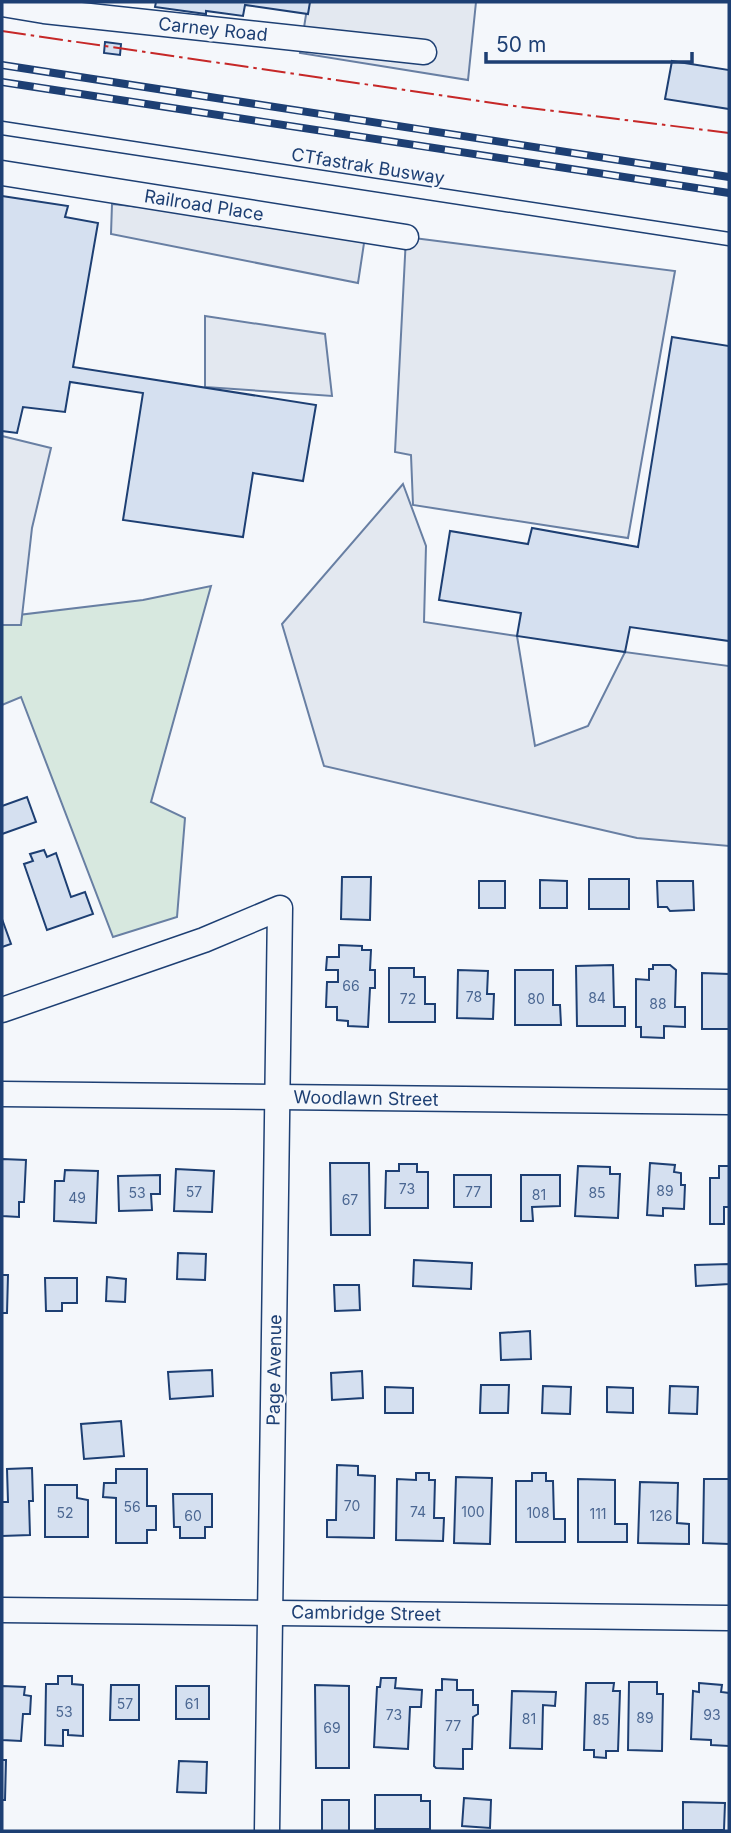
<svg xmlns="http://www.w3.org/2000/svg" width="731" height="1833" font-family="Inter,sans-serif">
	<rect width="100%" height="100%" fill="#f4f7fb"/>
	<path fill="#d7e8df" stroke="#687fa3" stroke-width="2" d="M211 586 151 802 185 818 177 917 113 937 21 697 2 705V617L143 600Z"/>
	<g fill="#e3e8f0" stroke="#687fa3" stroke-width="2">
		<path d="M308 2H476L468 80 300 53Z"/>
		<path d="M112 204 366 230 358 283 111 234Z"/>
		<path d="M406 237 675 271 628 538 413 505 411 455 395 452Z"/>
		<path d="M205 316 325 334 332 396 205 387Z"/>
		<path d="M2 436 51 448 32 528 21 625H2Z"/>
		<path d="M403 484 426 546 424 622 517 636 535 746 588 726 625 652 729 666V846L637 838 324 766 282 624Z"/>
	</g>
	<g fill="#d5e0f0" stroke="#1d3f73" stroke-width="2">
		<path d="M156 2H310L308 14 245 5 243 16 206 11V14L155 7Z"/>
		<path d="M105 42 121 44 120 55 104 53Z"/>
		<path d="M672 61 729 70V109L665 99Z"/>
		<path d="M2 196 68 206 65 217 98 223 73 367 316 405 303 481 253 473 243 537 123 520 143 393 70 382 65 412 23 407 17 433 2 431Z"/>
		<path d="M672 337 729 346V641L630 627 625 652 517 636 521 613 439 600 450 531 528 544 532 528 638 547Z"/>
		<path d="M27 797 36 822 2 834V806Z"/>
		<path d="M44 850 47 857 56 853 71 897 85 892 93 914 47 930 24 864 33 861 30 854Z"/>
		<path d="M342 877H371L370 920 341 919Z"/>
		<rect x="589" y="879" width="40" height="30"/>
		<path d="M540 880 567 881V908H540Z"/>
		<rect x="479" y="881" width="26" height="27"/>
		<path d="M657 881H693L694 910 670 911 667 907H658Z"/>
		<path d="M2 919 11 944 2 947Z"/>
		<path d="M339 945 362 946V950H371L370 970H375V988H370L368 1027 348 1026V1021L337 1020V1007H326L327 982H338V970H326L327 957H339Z"/>
		<path d="M613 965 614 1007H625V1026H577L576 966Z"/>
		<path d="M653 965H670L676 970 675 1007H685V1027L664 1026V1038L641 1037V1027H636V979L649 980V969H653Z"/>
		<path d="M389 968H414V977H425V1004H435V1022H389Z"/>
		<path d="M458 970 488 971 487 994H494L493 1019 457 1018Z"/>
		<path d="M515 970H553V1005H560L561 1025H515Z"/>
		<path d="M702 973 729 974V1029H702Z"/>
		<path d="M2 1159 26 1160 24 1202H19V1217L2 1216Z"/>
		<path d="M330 1163H369L370 1235H331Z"/>
		<path d="M650 1163 675 1165 674 1172 681 1173V1185H685L684 1209 663 1208V1216L647 1215Z"/>
		<path d="M399 1164H417V1172H428V1208H385L386 1171H399Z"/>
		<path d="M578 1166 610 1167V1174H620L618 1218 575 1216Z"/>
		<path d="M719 1166H729V1207H724V1224H710V1178H719Z"/>
		<path d="M176 1169 214 1171 212 1212 174 1211Z"/>
		<path d="M65 1170 98 1171 96 1223 54 1221 55 1181H64Z"/>
		<path d="M160 1175V1194H151L152 1210 119 1211 118 1176Z"/>
		<rect x="454" y="1175" width="37" height="32"/>
		<path d="M521 1175H560V1206L532 1207 533 1221H521Z"/>
		<path d="M178 1253 206 1254 205 1280 177 1279Z"/>
		<path d="M414 1260 472 1263 471 1289 413 1286Z"/>
		<path d="M729 1264V1284L696 1286 695 1265Z"/>
		<path d="M2 1275H8L7 1313H2Z"/>
		<path d="M107 1277 126 1279 125 1302 106 1301Z"/>
		<path d="M45 1278H77V1303H62V1311H46Z"/>
		<path d="M334 1285H359L360 1310 335 1311Z"/>
		<path d="M530 1331 531 1359 501 1360 500 1333Z"/>
		<path d="M212 1370 213 1396 170 1399 168 1372Z"/>
		<path d="M362 1371 363 1398 332 1400 331 1373Z"/>
		<path d="M481 1385H509L508 1413H480Z"/>
		<path d="M543 1386 571 1387 570 1414 542 1413Z"/>
		<path d="M670 1386 698 1387 697 1414 669 1413Z"/>
		<path d="M385 1387 413 1388V1413H385Z"/>
		<path d="M607 1387 633 1388V1413L607 1412Z"/>
		<path d="M121 1421 124 1456 84 1459 81 1424Z"/>
		<path d="M337 1465 358 1466V1475L375 1476 374 1538 327 1537V1520H336Z"/>
		<path d="M32 1468 33 1501H29L30 1535 2 1536V1502H8L7 1469Z"/>
		<path d="M116 1469H147V1506H156V1530H147V1543H116V1498L103 1497 104 1483H116Z"/>
		<path d="M416 1473H429V1480H435L434 1518H444L443 1541 396 1540 397 1479 416 1480Z"/>
		<path d="M532 1473H546V1481H553L554 1519H565V1542H516V1481H532Z"/>
		<path d="M456 1477 492 1478 490 1544 454 1543Z"/>
		<path d="M578 1479 615 1480V1524H627V1542H578Z"/>
		<path d="M704 1479H729V1544L703 1543Z"/>
		<path d="M640 1482 678 1483 677 1523 689 1524V1544L638 1543Z"/>
		<path d="M45 1485H77V1498L88 1500V1537H45Z"/>
		<path d="M173 1494H212V1527H205V1538H180V1527H174Z"/>
		<path d="M58 1676H72V1684L83 1685V1736L68 1735V1730H63V1746L45 1745 46 1684H58Z"/>
		<path d="M381 1678H396L395 1688 422 1690 421 1707H410L408 1749 374 1747 377 1687H380Z"/>
		<path d="M442 1679 457 1680V1690H473V1705H478V1714L473 1717 472 1749H463V1769L436 1768 434 1766 436 1690H442Z"/>
		<path d="M629 1682H657V1694H663L662 1751 628 1750Z"/>
		<path d="M586 1683H614L613 1691H620L618 1751H606V1758L594 1757V1750H584Z"/>
		<path d="M699 1683 722 1685 721 1692 729 1693V1746L711 1745V1740L691 1739 693 1691 699 1692Z"/>
		<path d="M111 1685H139V1720H110Z"/>
		<path d="M315 1685 349 1686V1768H316Z"/>
		<path d="M2 1686 25 1687 24 1695 31 1696 30 1714H23L21 1741 2 1740Z"/>
		<rect x="176" y="1686" width="33" height="33"/>
		<path d="M512 1691 556 1692 555 1706 543 1705 542 1749 510 1748Z"/>
		<path d="M2 1760H6L5 1800H2Z"/>
		<path d="M179 1761 207 1762 206 1793 177 1792Z"/>
		<path d="M375 1795H421V1801H430V1829H375Z"/>
		<path d="M464 1798 491 1800 490 1828 462 1826Z"/>
		<rect x="322" y="1800" width="27" height="31"/>
		<path d="M683 1802 725 1803 724 1830H683Z"/>
	</g>
	<g fill="none" stroke-linecap="round" stroke-linejoin="round">
		<defs>
			<path id="lane" d="M2 128 729 239"/>
			<g id="street">
				<path d="M2 4 44 11 424 52"/>
				<path d="M2 173 406 237"/>
				<path d="M2 1010 204 940 280 908 267 1831"/>
				<path d="M2 1094 729 1102"/>
				<path d="M2 1610 729 1618"/>
			</g>
		</defs>
		<use href="#lane" stroke="#1d3f73" stroke-width="15"/>
		<use href="#street" stroke="#1d3f73" stroke-width="27"/>
		<use href="#lane" stroke="#f4f7fb" stroke-width="12"/>
		<use href="#street" stroke="#f4f7fb" stroke-width="24"/>
		<defs>
			<g id="rail">
				<path d="M2 65 729 177"/>
				<path d="M2 82 729 193"/>
			</g>
		</defs>
		<use href="#rail" stroke="#1d3f73" stroke-width="8"/>
		<use href="#rail" stroke="#f4f7fb" stroke-width="5" stroke-dasharray="16" stroke-linecap="butt"/>
		<path stroke="#c62828" stroke-width="2" stroke-dasharray="24 5 3.5 5" stroke-linecap="butt" d="M2 31 514 106 729 133"/>
	</g>
	<g text-anchor="middle" dominant-baseline="central" stroke-width="5" stroke-linejoin="round" paint-order="stroke">
		<g font-size="14" fill="#4b6792">
			<text x="351" y="985">66</text>
			<text x="474" y="996">78</text>
			<text x="597" y="997">84</text>
			<text x="408" y="998">72</text>
			<text x="536" y="998">80</text>
			<text x="658" y="1003">88</text>
			<text x="407" y="1188">73</text>
			<text x="665" y="1190">89</text>
			<text x="194" y="1191">57</text>
			<text x="473" y="1191">77</text>
			<text x="137" y="1192">53</text>
			<text x="597" y="1192">85</text>
			<text x="539" y="1194">81</text>
			<text x="77" y="1197">49</text>
			<text x="350" y="1199">67</text>
			<text x="352" y="1505">70</text>
			<text x="132" y="1506">56</text>
			<text x="418" y="1511">74</text>
			<text x="473" y="1511">100</text>
			<text x="65" y="1512">52</text>
			<text x="538" y="1512">108</text>
			<text x="598" y="1513">111</text>
			<text x="193" y="1515">60</text>
			<text x="661" y="1515">126</text>
			<text x="125" y="1703">57</text>
			<text x="192" y="1703">61</text>
			<text x="64" y="1711">53</text>
			<text x="394" y="1714">73</text>
			<text x="712" y="1714">93</text>
			<text x="645" y="1717">89</text>
			<text x="529" y="1718">81</text>
			<text x="601" y="1719">85</text>
			<text x="453" y="1725">77</text>
			<text x="332" y="1727">69</text>
		</g>
		<g font-size="18" fill="#1d3f73" stroke="#f4f7fb">
			<text transform="translate(213 29) rotate(6)">Carney Road</text>
			<text transform="translate(368 166) rotate(9)">CTfastrak Busway</text>
			<text transform="translate(204 205) rotate(9)">Railroad Place</text>
			<text transform="translate(366 1098) rotate(1)">Woodlawn Street</text>
			<text transform="translate(274 1370) rotate(-89)">Page Avenue</text>
			<text transform="translate(366 1613) rotate(1)">Cambridge Street</text>
		</g>
	</g>
	<rect width="731" height="1833" fill="none" stroke="#1d3f73" stroke-width="7"/>
	<path d="M486 52v10h206v-10" fill="none" stroke="#1d3f73" stroke-width="3.5"/>
	<text x="496" y="52" font-size="21" fill="#1d3f73" stroke="#f4f7fb" stroke-width="5" paint-order="stroke">50 m</text>
</svg>
